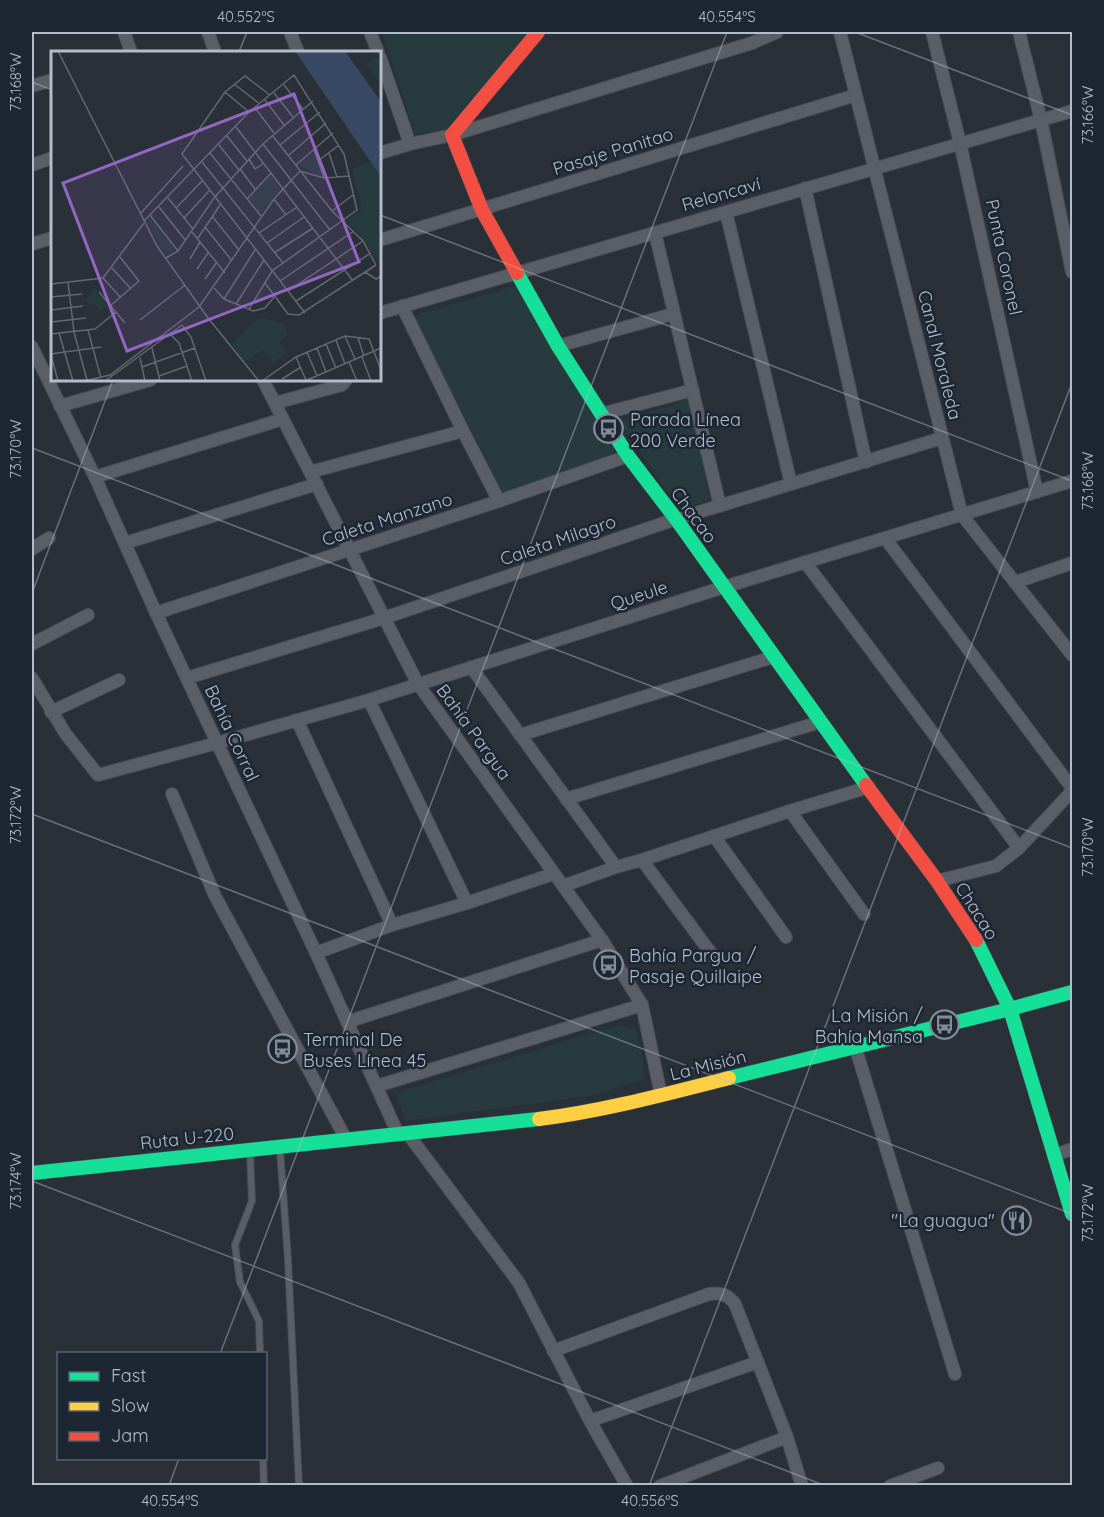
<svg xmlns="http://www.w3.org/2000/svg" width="1104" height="1517" font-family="Quicksand,sans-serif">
	<rect width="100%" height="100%" fill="#2a3038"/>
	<g fill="#273a3e">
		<path d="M382 32H530L446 129 415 134Z"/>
		<path d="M516 286 618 452 503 493 413 316Z"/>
		<path d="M689 399 710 500 679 509 620 422Z"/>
		<path d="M619 1025 636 1030 643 1059 644 1080 589 1096 406 1121 395 1093Z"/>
	</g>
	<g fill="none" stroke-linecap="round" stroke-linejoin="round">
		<defs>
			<g id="lane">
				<path d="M280 1150 288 1260 299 1486"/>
				<path d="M250 1152 252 1201 235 1245 240 1282 259 1321 260 1354"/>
				<path d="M263 1458 264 1486"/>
			</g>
			<g id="street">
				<path d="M124 32 131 52"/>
				<path d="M208 32 215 52"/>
				<path d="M290 32 298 52"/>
				<path d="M370 32 378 52"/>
				<path d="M840 32 962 515 1072 655"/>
				<path d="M932 32 960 143 1037 492"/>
				<path d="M1019 32 1041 120 1072 272"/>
				<path d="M380 57 410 144"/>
				<path d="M32 86 52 80"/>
				<path d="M380 153 410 144 452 135 752 43 777 32"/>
				<path d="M32 165 52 158"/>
				<path d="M805 188 866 462"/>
				<path d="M726 212 791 484"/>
				<path d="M655 233 720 506"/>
				<path d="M380 240 856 95"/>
				<path d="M32 244 52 238"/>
				<path d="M402 306 463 431 499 501"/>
				<path d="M380 313 1072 111"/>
				<path d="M558 346 673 314"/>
				<path d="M32 347 95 477 156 613 316 953 398 1134"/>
				<path d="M263 380 418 684 602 940 642 1005 661 1095"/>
				<path d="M275 403 342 385 346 380"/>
				<path d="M60 406 150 380"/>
				<path d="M601 414 693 390"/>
				<path d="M310 472 463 431"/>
				<path d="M95 477 283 419"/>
				<path d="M885 538 1072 788"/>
				<path d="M125 543 317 484"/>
				<path d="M32 549 49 538"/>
				<path d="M805 562 1019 848"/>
				<path d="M1016 582 1072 563"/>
				<path d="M156 613 499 501 628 456"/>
				<path d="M32 644 88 615"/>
				<path d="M471 667 616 867"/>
				<path d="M32 678 65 733 98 775 217 743 369 700 724 587 1072 481"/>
				<path d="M187 678 384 618 676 519 942 438"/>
				<path d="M369 700 467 903"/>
				<path d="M51 712 119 680"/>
				<path d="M297 720 392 925"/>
				<path d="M520 735 773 657"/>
				<path d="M172 794 215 896 346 1139"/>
				<path d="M566 799 820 722"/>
				<path d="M790 811 864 914"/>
				<path d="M714 836 786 937"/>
				<path d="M642 860 713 956"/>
				<path d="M937 881 996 866 1019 848 1072 791"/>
				<path d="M563 886 616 867 642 860 790 811 869 787"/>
				<path d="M316 953 392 925 467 903 553 874"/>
				<path d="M347 1022 602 940"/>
				<path d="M855 1046 955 1374"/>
				<path d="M377 1086 642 1005"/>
				<path d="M408 1134 519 1283 590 1421 627 1486"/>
				<path d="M1055 1155 1072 1149"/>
				<path d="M553 1351 709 1294C721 1292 728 1295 735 1304L787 1437 802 1486"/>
				<path d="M590 1421 758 1362"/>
				<path d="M660 1486 787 1437"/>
				<path d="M890 1486 938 1468"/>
			</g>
			<g id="fast">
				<path d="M517 273 558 346 628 456 676 519 866 785"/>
				<path d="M976 940 1010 1009 1072 1214"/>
				<path d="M729 1078 1010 1009 1072 992"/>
				<path d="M32 1173C201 1155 370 1138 539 1119"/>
			</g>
			<path id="slow" d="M539 1119C603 1111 666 1094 729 1078"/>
			<g id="jam">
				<path d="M517 273 482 210 452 135 538 32"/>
				<path d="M866 785 937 881 976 940"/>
			</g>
		</defs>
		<use href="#lane" stroke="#484c53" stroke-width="8"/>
		<use href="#street" stroke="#484c53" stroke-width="14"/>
		<use href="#fast" stroke="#484c53" stroke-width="15"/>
		<use href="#slow" stroke="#484c53" stroke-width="15"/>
		<use href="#jam" stroke="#484c53" stroke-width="15"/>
		<use href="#lane" stroke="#5a5e66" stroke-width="6"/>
		<use href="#street" stroke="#5a5e66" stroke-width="12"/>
		<use href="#fast" stroke="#16e098" stroke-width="14"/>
		<use href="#slow" stroke="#ffcf43" stroke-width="14"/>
		<use href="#jam" stroke="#f24e42" stroke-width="14"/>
	</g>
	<path fill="none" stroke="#b4bcc9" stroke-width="1.5" stroke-opacity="0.45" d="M855 32 1072 115M239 52 247 32M32 82 52 90M380 215 1072 481M32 448 1072 848M32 593 113 380M32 814 1072 1214M32 1181 826 1486M220 1354 727 32M169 1486 179 1458M649 1486 1072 383"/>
	<defs>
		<symbol id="bus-ring" viewBox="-11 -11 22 22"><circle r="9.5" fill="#1d2633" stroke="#848b96" stroke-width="1.5"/><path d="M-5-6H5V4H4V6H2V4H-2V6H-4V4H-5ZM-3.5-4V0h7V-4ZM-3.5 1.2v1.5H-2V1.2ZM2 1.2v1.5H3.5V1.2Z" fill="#848b96"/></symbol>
		<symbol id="restaurant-ring" viewBox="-11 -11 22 22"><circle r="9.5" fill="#1d2633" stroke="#848b96" stroke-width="1.5"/><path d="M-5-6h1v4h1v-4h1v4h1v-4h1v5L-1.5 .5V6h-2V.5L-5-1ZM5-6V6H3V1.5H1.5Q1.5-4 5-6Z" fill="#848b96"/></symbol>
	</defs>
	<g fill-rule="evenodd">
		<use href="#bus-ring" x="592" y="412" width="33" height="33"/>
		<use href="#bus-ring" x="592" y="948" width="33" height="33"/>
		<use href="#bus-ring" x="928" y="1008" width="33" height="33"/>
		<use href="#bus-ring" x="266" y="1032" width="33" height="33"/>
		<use href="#restaurant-ring" x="1000" y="1204" width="33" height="33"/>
	</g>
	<g text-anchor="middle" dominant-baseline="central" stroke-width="5" stroke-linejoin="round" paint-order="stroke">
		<g font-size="18" fill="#b4bcc9" stroke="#1d2633">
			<text transform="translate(613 151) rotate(-17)">Pasaje Panitao</text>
			<text transform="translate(721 194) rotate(-16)">Reloncaví</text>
			<text transform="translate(1004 257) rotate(78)">Punta Coronel</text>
			<text transform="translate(940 355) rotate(76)">Canal Moraleda</text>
			<text transform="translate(694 515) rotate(54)">Chacao</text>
			<text transform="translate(387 519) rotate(-18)">Caleta Manzano</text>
			<text transform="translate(558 540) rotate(-19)">Caleta Milagro</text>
			<text transform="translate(639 595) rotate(-18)">Queule</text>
			<text transform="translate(474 732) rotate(54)">Bahía Pargua</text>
			<text transform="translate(232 733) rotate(65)">Bahía Corral</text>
			<text transform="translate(977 911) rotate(58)">Chacao</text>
			<text transform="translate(708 1065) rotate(-14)">La Misión</text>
			<text transform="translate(187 1138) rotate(-6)">Ruta U-220</text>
		</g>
		<g font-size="18" fill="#b4bcc9" stroke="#1d2633" text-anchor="start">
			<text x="630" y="419">Parada Línea<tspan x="630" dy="21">200 Verde</tspan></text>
			<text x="629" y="955">Bahía Pargua /<tspan x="629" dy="21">Pasaje Quillaipe</tspan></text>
			<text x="923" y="1015" text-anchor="end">La Misión /<tspan x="923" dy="21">Bahía Mansa</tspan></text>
			<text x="303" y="1039">Terminal De<tspan x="303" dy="21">Buses Línea 45</tspan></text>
			<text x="995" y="1220" text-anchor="end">"La guagua"</text>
		</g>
	</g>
	<g transform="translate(51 51)">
		<rect width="330" height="330" fill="#2a3038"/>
		<path d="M330 6V34L315 13ZM262 102 267 112 271 126 247 114ZM318 110 330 125V215L305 179 294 170 311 159 301 118ZM219 124 230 138 210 163 197 148ZM99 167 123 197 119 203 110 197 96 170ZM43 237 61 259 58 263 55 257 48 260 45 253 38 255 35 249ZM209 266 234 273 237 284 228 291 236 302 222 312 212 299 194 311 180 293Z" fill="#273a3e"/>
		<path d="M244 0H294L330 51V126Z" fill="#384963"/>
		<path fill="none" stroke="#616872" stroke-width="1.5" d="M7 0 106 195 157 267 208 330M183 33 209 53M233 34 252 58M174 41 198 61M223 42 242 66M219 44 194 25 174 41 131 103 254 262M214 49 233 74M204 57 223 82M185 76 302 230M221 84 281 160 312 190 325 214M176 85 196 110M212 93 279 179M168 94 188 119M229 94 269 61M263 99 273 127M159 102 210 165M278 102 286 126M238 104 275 72M198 108 204 118 213 112M268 109 288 94M151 111 232 212M245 114 282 82M189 118 204 138M117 147 142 178M196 148 220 122M223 148 235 164M108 156 135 190M125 157 151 130M281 160 302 144M90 162 132 115M99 164 127 200M161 165 188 199M133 167 158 140M93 170 198 61 243 24 293 103 306 159 221 220 198 258M154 176 181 210M141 181 174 222M208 182 246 156M147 187 169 154M216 192 253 166M223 202 262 177M115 207 127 200 163 147 212 93 262 50M139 208 149 191M61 217 80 238M146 218 157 202M314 221 325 228 330 225M52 227 70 247M154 228 166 211M229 230 303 180M17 231 23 281 36 329M214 232 237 263 248 264 325 214M0 233 52 227 93 172M163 237 173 248 202 260 214 257 223 246M237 240 312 190M48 241 74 272M0 246 31 243M173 248 204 199M245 250 320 202M185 253 213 209M59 255 88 230 69 206M0 259 32 255M89 269 134 234M0 271 35 267M131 274 140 286 155 330M37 279 50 327M8 282 22 330M0 283 44 278 65 261M119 283 128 292 141 330M294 285 304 308M307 287 313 305M285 289 294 313M275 293 285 317M101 297 109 330M266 297 275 321M256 301 266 325M0 303 50 296M0 304 7 330M245 306 255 329M311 306 320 330M89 307 94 330M298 311 306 330M91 316 144 297M108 325 136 315M231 328 250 316M33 330 59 324 148 256 223 148 249 120 273 127 298 125M54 330 131 274M211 330 245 306 294 285 318 288 330 319M254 330 330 297"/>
		<path fill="#9266c3" fill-opacity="0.15" stroke="#9266c3" stroke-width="3" d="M243 43 308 211 76 300 12 132Z"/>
		<rect width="330" height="330" fill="none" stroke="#b4bcc9" stroke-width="3"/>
	</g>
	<rect width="1104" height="1517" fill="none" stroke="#1d2633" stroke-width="66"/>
	<rect x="57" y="1352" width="210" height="108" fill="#1d2633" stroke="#59626f" stroke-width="1.5"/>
	<rect x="69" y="1372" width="30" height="9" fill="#16e098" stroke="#59626f" stroke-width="1.5"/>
	<text x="111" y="1382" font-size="18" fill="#b4bcc9">Fast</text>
	<rect x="69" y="1402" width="30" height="9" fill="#ffcf43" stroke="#59626f" stroke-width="1.5"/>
	<text x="111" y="1412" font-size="18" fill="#b4bcc9">Slow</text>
	<rect x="69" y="1432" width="30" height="9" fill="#f24e42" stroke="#59626f" stroke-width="1.5"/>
	<text x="111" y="1442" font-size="18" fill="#b4bcc9">Jam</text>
	<rect x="33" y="33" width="1038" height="1451" fill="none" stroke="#b4bcc9" stroke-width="2"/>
	<g font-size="15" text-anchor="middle" fill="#b4bcc9">
		<text x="246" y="22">40.552°S</text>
		<text x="727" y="22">40.554°S</text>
		<text transform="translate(16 82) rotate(-90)" y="5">73.168°W</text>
		<text transform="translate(1088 115) rotate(-90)" y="5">73.166°W</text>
		<text transform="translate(16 449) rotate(-90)" y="5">73.170°W</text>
		<text transform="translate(1088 481) rotate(-90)" y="5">73.168°W</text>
		<text transform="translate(16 815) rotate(-90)" y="5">73.172°W</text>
		<text transform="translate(1088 847) rotate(-90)" y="5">73.170°W</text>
		<text transform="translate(16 1181) rotate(-90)" y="5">73.174°W</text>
		<text transform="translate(1088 1213) rotate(-90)" y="5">73.172°W</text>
		<text x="170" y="1506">40.554°S</text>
		<text x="650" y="1506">40.556°S</text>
	</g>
</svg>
